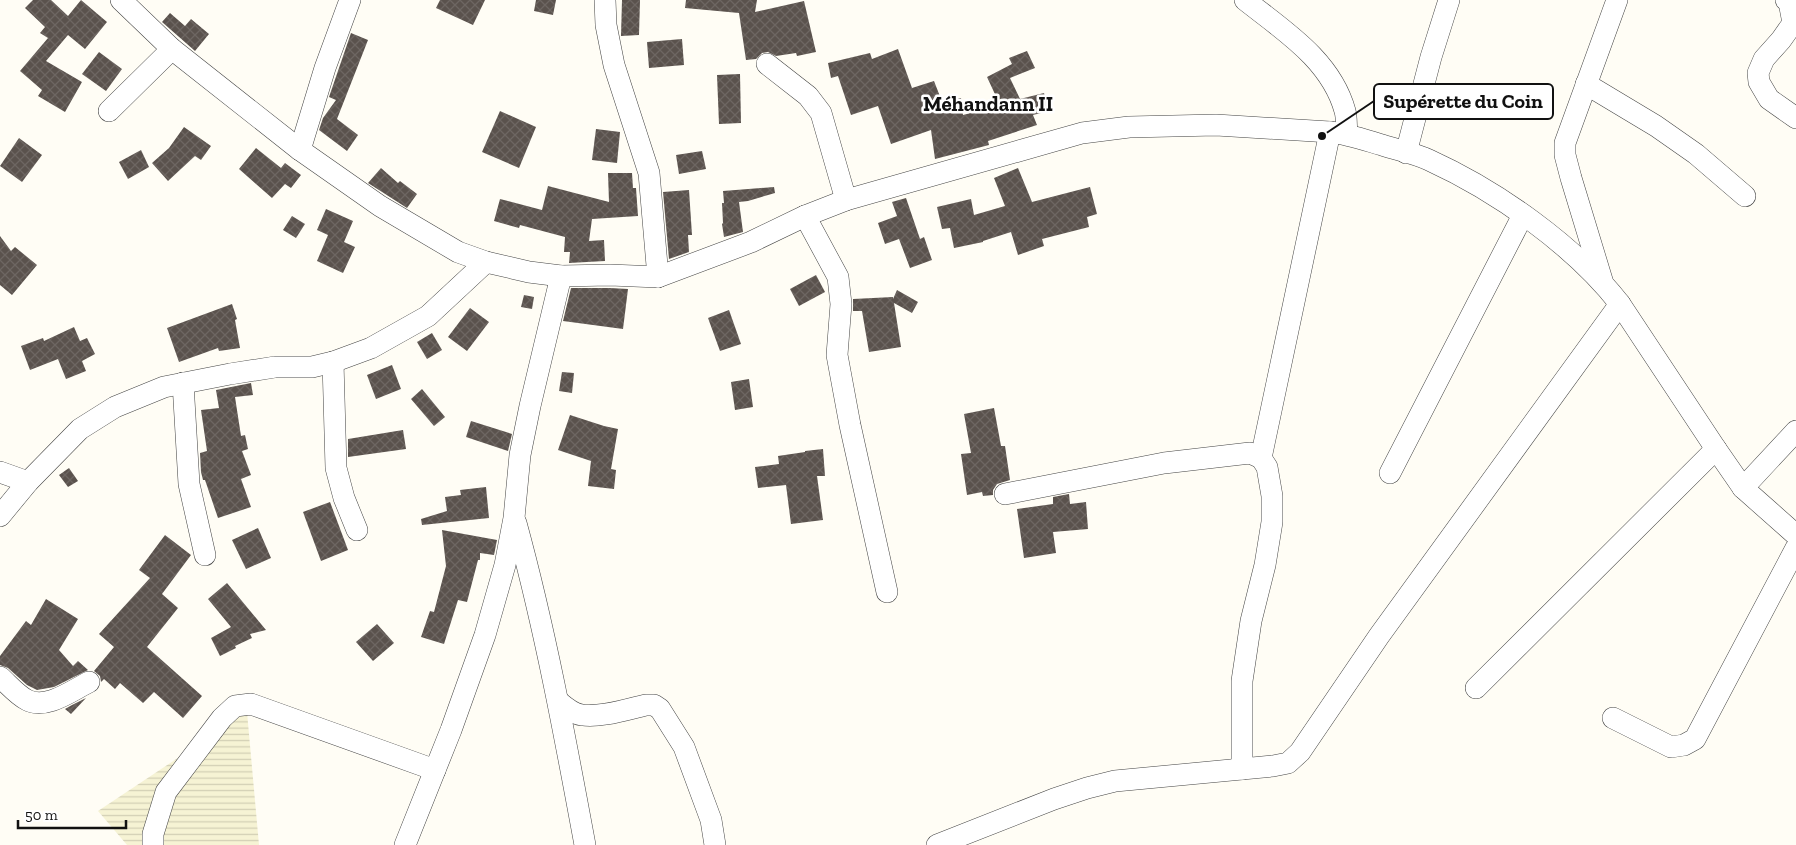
<svg xmlns="http://www.w3.org/2000/svg" width="1796" height="845" font-family="'Zilla Slab',serif">
	<defs>
		<pattern id="farmland-rules" width="6" height="5" patternUnits="userSpaceOnUse" patternTransform="scale(1.25)"><rect width="6" height="5" fill="#f6f3d4"/><path d="M0 2.5h6" fill="none" stroke="#d2cfb5"/></pattern>
		<pattern id="building-cross-hatch" width="8" height="8" patternUnits="userSpaceOnUse" patternTransform="scale(1.25)"><rect width="8" height="8" fill="#5a524d"/><path d="M0 0l8 8M0 8l8-8" fill="none" stroke="#6d6662"/></pattern>
	</defs>
	<rect width="100%" height="100%" fill="#fffdf5"/>
	<path fill="url(#farmland-rules)" d="M247 712 259 845H127L98 811Z"/>
	<g fill="url(#building-cross-hatch)">
		<path d="M33 0H51L68 16 81 0 107 22 85 49 68 35 46 61 82 82 65 112 38 96 42 90 20 71 48 38 40 33 45 27 25 8Z"/>
		<path d="M440 0H485L473 25 436 8Z"/>
		<path d="M536 0H556L553 15 534 11Z"/>
		<path d="M622 0H640L639 35 621 36Z"/>
		<path d="M686 0H757L755 12 804 1 816 52 797 56 796 53 776 56 768 52 762 53 756 59 746 60 739 13 685 8Z"/>
		<path d="M170 13 185 26 191 19 209 34 195 51 162 22Z"/>
		<path d="M351 33 368 40 337 119 358 135 347 151 319 130 323 118 336 100 329 97Z"/>
		<path d="M682 39 684 65 649 68 647 42Z"/>
		<path d="M898 49 912 88 934 81 941 99 961 98 963 115 1000 105 987 77 1012 64 1009 58 1027 51 1035 68 1010 78 1020 99 1044 93 1049 111 1033 115 1037 125 988 141 989 145 935 159 931 130 891 144 878 106 851 115 838 76 831 78 828 63 870 53 872 59Z"/>
		<path d="M99 52 122 69 106 91 82 74Z"/>
		<path d="M740 74 741 123 719 124 717 75Z"/>
		<path d="M500 111 536 127 519 168 482 152Z"/>
		<path d="M184 127 211 146 201 160 195 156 168 181 152 163 169 148Z"/>
		<path d="M596 129 620 132 617 163 592 160Z"/>
		<path d="M19 138 42 155 22 182 0 166Z"/>
		<path d="M256 148 281 168 285 163 301 175 291 188 285 184 272 198 239 169Z"/>
		<path d="M141 150 149 167 128 179 119 162Z"/>
		<path d="M702 151 706 169 679 174 676 155Z"/>
		<path d="M381 168 398 183 400 181 417 194 407 208 368 183Z"/>
		<path d="M1018 168 1032 202 1090 187 1097 214 1087 217 1089 227 1042 239 1044 246 1018 255 1011 232 983 241V242L954 248 950 228 942 229 937 207 971 199 974 215 1005 206 994 178Z"/>
		<path d="M608 173H632L633 188H636L638 216 592 219 589 241 604 240 605 261 569 263 570 252H564L565 237 520 225 519 228 494 221 500 199 542 210 548 186 609 202Z"/>
		<path d="M774 187 775 193 748 201 739 202 743 232 724 237 722 224 723 223 722 203H724L723 191Z"/>
		<path d="M689 190 692 235H688L689 252 669 259 663 192Z"/>
		<path d="M906 198 920 239 924 237 932 260 910 268 899 239 885 244 878 223 897 216 892 202Z"/>
		<path d="M326 209 353 221 344 242 355 247 343 273 317 261 328 235 317 230Z"/>
		<path d="M292 216 305 224 296 238 283 230Z"/>
		<path d="M0 236 11 251 15 247 37 265 12 295 0 285Z"/>
		<path d="M816 275 825 292 799 306 790 289Z"/>
		<path d="M571 288H610L628 289 623 329 563 321Z"/>
		<path d="M897 290 918 302 912 313 894 303 901 347 869 352 862 311H853V299L893 297V299Z"/>
		<path d="M524 295 534 297 532 309 521 307Z"/>
		<path d="M232 304 237 319 235 320 240 348 219 351 218 348 179 362 167 328Z"/>
		<path d="M470 308 489 322 467 351 448 337Z"/>
		<path d="M729 310 741 344 720 351 708 318Z"/>
		<path d="M74 327 80 341 87 338 95 354 82 361 86 371 66 379 58 359 30 370 21 346 43 338 44 341Z"/>
		<path d="M432 333 442 350 427 359 417 342Z"/>
		<path d="M392 365 401 389 376 399 367 375Z"/>
		<path d="M562 372 574 373 572 393 559 391Z"/>
		<path d="M749 379 753 407 735 410 731 382Z"/>
		<path d="M251 383 253 395 235 397 241 436 245 435 248 449 242 451 251 475 241 479 251 507 218 518 205 480H203L201 472 200 453 207 451 201 410 219 408 216 390Z"/>
		<path d="M422 389 445 417 434 426 411 399Z"/>
		<path d="M994 408 1001 446H1005L1010 480 997 484 993 490V495L983 496 982 492 967 495 961 454 971 453 964 414Z"/>
		<path d="M570 415 604 426 618 429 611 469 616 470 614 489 588 486 591 461 558 450Z"/>
		<path d="M471 421 512 434 508 451 466 437Z"/>
		<path d="M403 430 406 449 348 457V439Z"/>
		<path d="M823 449 825 476H817L823 520 791 524 786 485 758 488 755 467 779 464 778 456 805 452V451Z"/>
		<path d="M69 468 78 481 68 487 59 475Z"/>
		<path d="M486 487 489 518 422 525 421 519 447 511 445 497 461 495 460 490Z"/>
		<path d="M1069 494 1070 504 1086 502 1088 529 1053 532 1056 553 1024 558 1017 509 1053 504V497Z"/>
		<path d="M330 502 348 550 321 561 303 512Z"/>
		<path d="M258 528 271 558 246 569 232 540Z"/>
		<path d="M442 530 497 540 494 555 480 553V560H478L467 602 458 600 444 644 421 637 430 611 434 612 446 566Z"/>
		<path d="M165 535 191 555 162 594 178 608 147 647 202 696 183 718 154 692 143 703 120 683 115 689 104 679 101 682 100 676 94 671 114 647 99 634 150 578 139 570Z"/>
		<path d="M227 583 266 630 250 634 252 638 235 646 236 648 220 656 211 638 231 627 208 599Z"/>
		<path d="M46 599 78 619 59 650 73 666 78 661 88 670 54 687 37 690 27 685 8 668 0 665V656L26 621 31 625Z"/>
		<path d="M377 624 394 643 373 661 356 642Z"/>
		<path d="M86 698 71 714 65 709 72 705Z"/>
	</g>
	<g fill="none" stroke-linecap="round" stroke-linejoin="round">
		<defs>
			<g id="minor">
				<path d="M121 0 172 49 300 150 380 206 458 252 486 262 529 272 561 276 610 275 658 277 751 242 805 216 846 200 1082 133 1129 127 1216 125 1330 132C1348 134 1365 140 1382 145 1397 150 1414 153 1429 160 1497 191 1574 245 1620 304L1716 449 1743 488 1796 535"/>
				<path d="M605 0 606 25 614 65 649 173 658 277"/>
				<path d="M1245 0C1284 31 1331 60 1345 111 1347 118 1346 127 1347 134"/>
				<path d="M1786 0 1789 2 1793 23 1781 40 1764 59 1758 73 1759 82 1769 99 1796 118"/>
				<path d="M767 64 808 96 821 113 846 200"/>
				<path d="M1586 84 1656 126 1696 154 1745 196"/>
				<path d="M109 111 172 49"/>
				<path d="M300 150 325 68 350 0"/>
				<path d="M1406 153 1431 57 1449 0"/>
				<path d="M805 216 838 277 841 304 837 355 850 425 887 592"/>
				<path d="M1602 280 1571 178 1565 155V143L1617 0"/>
				<path d="M333 362 336 468 344 498 357 530"/>
				<path d="M183 383 189 484 205 555"/>
				<path d="M1261 458 1330 132"/>
				<path d="M0 472 28 482"/>
				<path d="M1390 473 1523 215"/>
				<path d="M1743 488 1796 431"/>
				<path d="M1005 494 1164 463 1250 453 1261 458 1267 467 1272 496V522L1265 565 1251 621 1242 681V769"/>
				<path d="M0 516 28 482 80 429 115 407 164 387 230 374 275 367H312L333 362 371 348 428 316 486 262"/>
				<path d="M516 523C545 629 565 737 585 845"/>
				<path d="M0 677C8 684 17 695 27 700 46 710 71 691 89 682"/>
				<path d="M1476 688 1716 449"/>
				<path d="M558 701C565 707 573 714 582 715 600 718 628 709 646 705H654L660 709 684 747 711 820 715 845"/>
				<path d="M1613 718 1671 747 1684 745 1695 739 1796 548"/>
				<path d="M153 845V834L166 792 222 718 235 706 251 704 435 770"/>
				<path d="M405 845 451 730 485 635 505 565 514 518 520 455 530 406 561 276"/>
				<path d="M937 845 1054 799 1087 788 1115 781 1273 766 1288 763 1300 752 1379 636 1620 304"/>
			</g>
		</defs>
		<use href="#minor" stroke="#444" stroke-width="22"/>
		<use href="#minor" stroke="#fff" stroke-width="21"/>
	</g>
	<g text-anchor="middle" dominant-baseline="central" stroke-width="5" stroke-linejoin="round" paint-order="stroke">
		<g font-size="21" font-weight="bold" fill="#111" stroke="#fff">
			<text x="988" y="103">Méhandann II</text>
		</g>
	</g>
	<path fill="none" stroke="#111" stroke-width="2" d="M1322 136L1374 101"/>
	<circle fill="#111" stroke="#fff" stroke-width="2" cx="1322" cy="136" r="5"/>
	<rect fill="#fff" stroke="#111" stroke-width="2" x="1374" y="84" width="179" height="35" rx="5"/>
	<g font-size="20" text-anchor="middle" font-weight="bold" fill="#111">
		<text x="1463" y="108">Supérette du Coin</text>
	</g>
	<path d="M18 820v8h108v-8" fill="none" stroke="#111111" stroke-width="2.5"/>
	<text x="25" y="820" font-size="15" fill="#111111" stroke="#ffffff" stroke-width="4" paint-order="stroke">50 m</text>
</svg>
